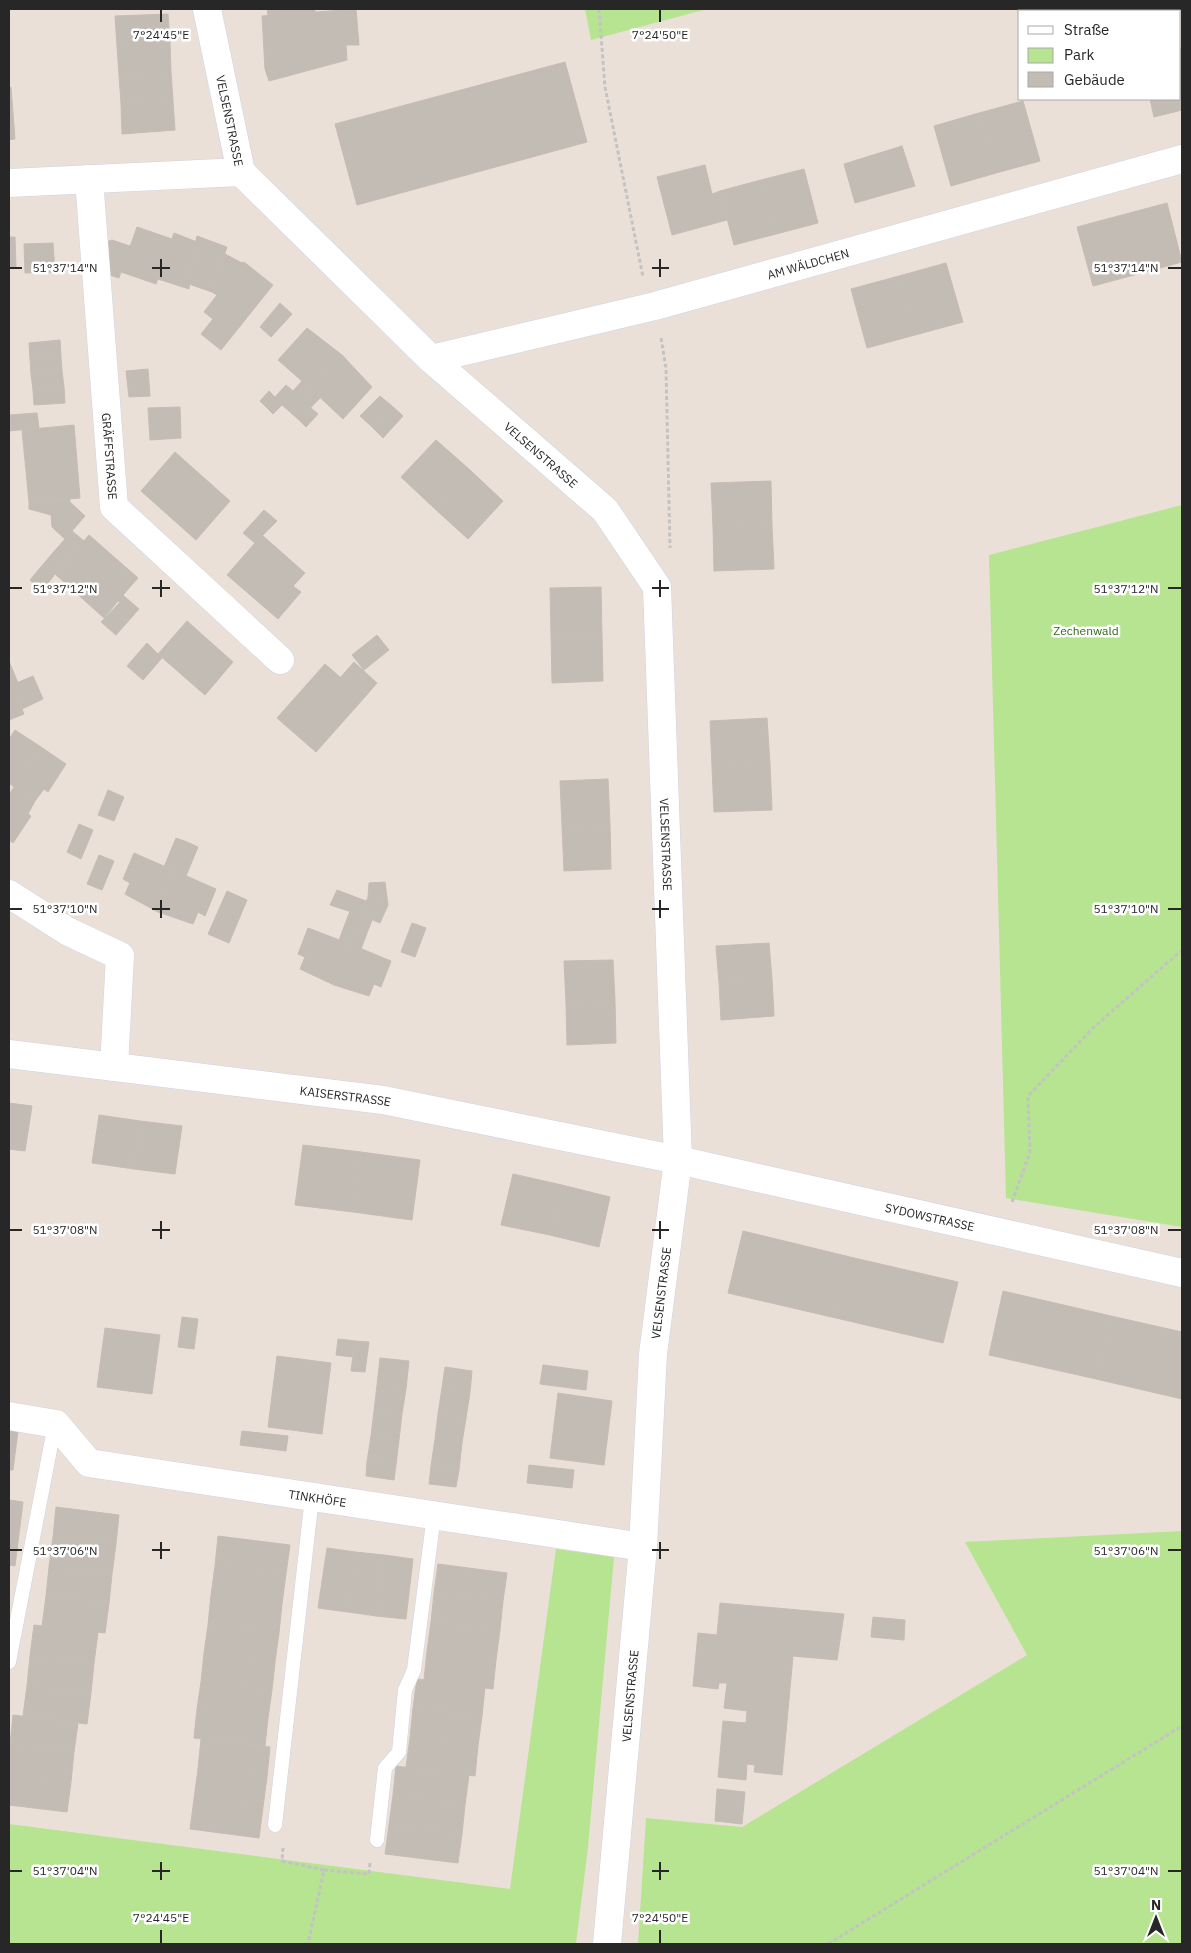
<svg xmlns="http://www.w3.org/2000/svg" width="1191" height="1953" font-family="'IBM Plex Sans',sans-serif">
	<rect width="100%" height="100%" fill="#ebe0d8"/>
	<g fill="#b6e491">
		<path d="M585 9H707L591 40Z"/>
		<path d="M1182 505V1227L1006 1198 989 555Z"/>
		<path d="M1182 1531V1944H638L646 1818 742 1827 1027 1655 965 1542Z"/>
		<path d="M556 1549 614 1557 588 1847 576 1944H9V1824L510 1889Z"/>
	</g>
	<g fill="#c2bcb4" stroke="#c6bcb2">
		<path d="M267 9H315V12L268 15Z"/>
		<path d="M356 9 359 45H346L347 60 269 81 265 69 262 16Z"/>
		<path d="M168 14 170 42 117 46 115 16Z"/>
		<path d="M170 42 171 72 119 75 117 46Z"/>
		<path d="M1180 48H1182V110L1154 117 1150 99H1180Z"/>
		<path d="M565 62 587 142 357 205 335 124Z"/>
		<path d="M171 72 173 101 121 104 119 75Z"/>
		<path d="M11 87 15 139 9 140V88Z"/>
		<path d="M173 101 175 130 122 134 121 104Z"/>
		<path d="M1023 101 1040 161 996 173 979 113Z"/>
		<path d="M979 113 996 173 951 186 934 126Z"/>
		<path d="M902 146 915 186 855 203 844 164Z"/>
		<path d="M705 165 712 194 720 191 727 220 672 235 657 177Z"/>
		<path d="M804 169 818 223 776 234 761 180Z"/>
		<path d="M761 180 776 234 734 245 720 191Z"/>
		<path d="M1167 203 1182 262 1138 274 1122 215Z"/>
		<path d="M1122 215 1138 274 1093 286 1077 227Z"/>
		<path d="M137 227 172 239 156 284 121 272Z"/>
		<path d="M174 233 197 242 195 245 198 246 187 279 190 280 189 289 158 279Z"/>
		<path d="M197 236 227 247 212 292 189 284 190 280 187 279 198 246 195 245Z"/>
		<path d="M9 237H15L16 268H9V281Z"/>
		<path d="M112 240 130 246 119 278 106 274 103 243Z"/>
		<path d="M53 243 55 272 25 273 24 244Z"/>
		<path d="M225 254 242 263 244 262 273 285 221 350 201 334 213 319 204 312 217 295 212 292Z"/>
		<path d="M946 263 963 322 915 335 899 276Z"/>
		<path d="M899 276 915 335 867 348 851 289Z"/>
		<path d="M280 303 292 314 271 337 260 327Z"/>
		<path d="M307 328 342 355 311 389 278 360Z"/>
		<path d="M60 340 61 356 30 359 29 343Z"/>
		<path d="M342 355 372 387 343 419 311 389Z"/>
		<path d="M61 356 62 371 31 374 30 359Z"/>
		<path d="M148 369 150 396 129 397 126 371Z"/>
		<path d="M62 371 64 387 33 390 31 374Z"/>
		<path d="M302 381 311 389 290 412 281 404Z"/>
		<path d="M286 385 293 391 281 404 274 398Z"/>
		<path d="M64 387 65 403 34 405 33 390Z"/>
		<path d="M311 389 320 398 299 420 290 412Z"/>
		<path d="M269 391 282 405 273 414 260 401Z"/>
		<path d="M380 396 392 406 372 427 360 416Z"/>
		<path d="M392 406 403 416 383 438 372 427Z"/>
		<path d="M180 407 181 438 150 440 148 408Z"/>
		<path d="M311 408 318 414 306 427 299 420Z"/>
		<path d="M37 413 39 428 9 431V415Z"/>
		<path d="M74 425 80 498 29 502 22 430Z"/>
		<path d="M436 440 470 470 434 508 401 477Z"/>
		<path d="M175 452 230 501 196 540 141 491Z"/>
		<path d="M470 470 503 501 468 539 434 508Z"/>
		<path d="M771 481 772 525 713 527 711 483Z"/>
		<path d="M70 498V502L85 516 65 539 52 527 51 513 62 512 61 500Z"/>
		<path d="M61 500 62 512 51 515 29 509V502Z"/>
		<path d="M264 510 277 521 255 543 243 533Z"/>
		<path d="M772 525 774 569 714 571 713 527Z"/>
		<path d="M72 531 84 541 62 565 51 555Z"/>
		<path d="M89 535 138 578 123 595 125 597 120 602 118 601 104 618 55 574Z"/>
		<path d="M262 535 305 573 293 586 301 592 278 619 227 575Z"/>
		<path d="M51 555 62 565 42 591 30 580Z"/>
		<path d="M601 587 602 635H551L550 588Z"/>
		<path d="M125 597 139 609 116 635 101 622Z"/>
		<path d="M187 621 233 662 205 695 158 654Z"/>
		<path d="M377 635 389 650 364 670 352 655Z"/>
		<path d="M551 635H602L603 681 552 683Z"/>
		<path d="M147 643 162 658 143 680 127 666Z"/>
		<path d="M9 661 18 683 9 686Z"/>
		<path d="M354 662 377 683 364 698 340 678Z"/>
		<path d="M325 664 364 698 316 752 277 718Z"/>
		<path d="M33 676 43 699 22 709 12 685Z"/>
		<path d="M12 685 24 714 9 720V686Z"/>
		<path d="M767 718 770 764 712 767 710 721Z"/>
		<path d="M15 730 41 747 14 787 9 783V739Z"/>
		<path d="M41 747 66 764 48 792 44 789 35 801 14 787Z"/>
		<path d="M770 764 772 810 714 812 712 767Z"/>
		<path d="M608 779 610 824 562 826 560 781Z"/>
		<path d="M14 787 35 801 28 814 31 816 13 843 9 840V795Z"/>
		<path d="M108 790 124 797 114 821 98 815Z"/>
		<path d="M79 824 93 830 81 859 67 852Z"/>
		<path d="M610 824 611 869 564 871 562 826Z"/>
		<path d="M176 838 187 842 175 871 164 867Z"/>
		<path d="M187 842 198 847 186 876 175 871Z"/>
		<path d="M134 853 175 871 158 912 125 894 130 883 123 879Z"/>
		<path d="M99 855 114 861 102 890 87 884Z"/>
		<path d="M175 871 216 889 205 916 198 912 193 924 158 912Z"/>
		<path d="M385 882 388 905 368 897 369 883Z"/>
		<path d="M337 890 366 901 361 915 330 905Z"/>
		<path d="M227 891 247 900 229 943 208 934Z"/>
		<path d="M368 897 388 905 380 923 361 915Z"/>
		<path d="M350 911 361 915 350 944 339 940Z"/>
		<path d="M361 915 372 920 361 949 350 944Z"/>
		<path d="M412 923 426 928 415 957 401 952Z"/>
		<path d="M308 928 350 944 334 985 300 969 305 957 298 954Z"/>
		<path d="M769 943 772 979 719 983 716 946Z"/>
		<path d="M350 944 391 961 381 987 374 984 369 996 334 985Z"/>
		<path d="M613 960 615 1001 566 1003 564 961Z"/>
		<path d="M772 979 774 1016 721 1020 719 983Z"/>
		<path d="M615 1001 616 1043 567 1045 566 1003Z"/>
		<path d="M9 1103 32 1106 25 1151 9 1149Z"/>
		<path d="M99 1115 140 1121 134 1169 92 1163Z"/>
		<path d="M140 1121 182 1126 175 1174 134 1169Z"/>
		<path d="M303 1145 361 1152 353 1212 295 1205Z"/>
		<path d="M361 1152 420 1160 412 1220 353 1212Z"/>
		<path d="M513 1174 562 1185 550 1235 501 1225Z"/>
		<path d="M562 1185 610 1197 599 1247 550 1235Z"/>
		<path d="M743 1231 850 1257 836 1318 728 1293Z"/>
		<path d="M850 1257 958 1282 943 1343 836 1318Z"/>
		<path d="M1003 1291 1111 1316 1096 1379 989 1355Z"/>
		<path d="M1111 1316 1182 1332V1399L1096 1379Z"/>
		<path d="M182 1317 198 1319 194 1349 178 1347Z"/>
		<path d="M105 1328 160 1335 152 1394 97 1387Z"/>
		<path d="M338 1339 355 1341 352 1357 336 1355Z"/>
		<path d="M355 1341 369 1342 365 1372 351 1371Z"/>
		<path d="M277 1356 331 1363 322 1434 268 1427Z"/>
		<path d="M380 1358 409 1361 406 1389 377 1385Z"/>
		<path d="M543 1365 588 1371 586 1390 540 1384Z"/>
		<path d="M445 1367 472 1371 470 1392 442 1388Z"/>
		<path d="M377 1385 406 1389 402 1414 374 1411Z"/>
		<path d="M442 1388 470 1392 466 1418 438 1414Z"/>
		<path d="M558 1393 612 1401 604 1465 550 1458Z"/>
		<path d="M374 1411 402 1414 399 1440 371 1436Z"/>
		<path d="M438 1414 466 1418 462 1443 435 1439Z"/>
		<path d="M9 1430 18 1431 13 1470H9Z"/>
		<path d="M242 1431 288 1436 286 1451 240 1445Z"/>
		<path d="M371 1436 399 1440 396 1465 367 1462Z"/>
		<path d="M435 1439 462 1443 459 1470 431 1466Z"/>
		<path d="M367 1462 396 1465 394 1480 366 1476Z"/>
		<path d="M529 1465 574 1470 572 1488 527 1483Z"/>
		<path d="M431 1466 459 1470 456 1487 429 1484Z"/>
		<path d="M9 1500 23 1502 15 1566 9 1565Z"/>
		<path d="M56 1507 119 1515 116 1544 53 1537Z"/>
		<path d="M218 1536 290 1545 286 1574 215 1566Z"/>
		<path d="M53 1537 116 1544 112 1574 49 1567Z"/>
		<path d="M327 1548 355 1552 348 1612 318 1608Z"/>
		<path d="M355 1552 384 1555 376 1616 348 1612Z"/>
		<path d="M384 1555 413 1559 406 1619 376 1616Z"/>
		<path d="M438 1564 507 1573 503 1601 434 1593Z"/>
		<path d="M215 1566 286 1574 282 1604 211 1595Z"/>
		<path d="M49 1567 112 1574 109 1603 46 1596Z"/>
		<path d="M434 1593 503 1601 500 1630 431 1622Z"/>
		<path d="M211 1595 282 1604 279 1633 208 1625Z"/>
		<path d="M46 1596 109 1603 105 1633 42 1626Z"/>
		<path d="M720 1603 844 1614 837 1660 793 1656 782 1775 754 1772 755 1765 747 1764 746 1780 718 1777 723 1721 746 1723 747 1711 724 1708 727 1683H719L718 1689 693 1686 698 1633 717 1635Z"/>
		<path d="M873 1617 905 1620 904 1640 871 1637Z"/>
		<path d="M431 1622 500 1630 496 1660 427 1651Z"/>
		<path d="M34 1625 98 1632 94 1663 30 1656Z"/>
		<path d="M208 1625 279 1633 275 1662 204 1653Z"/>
		<path d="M427 1651 496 1660 493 1689 424 1680Z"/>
		<path d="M204 1653 275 1662 272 1690 201 1682Z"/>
		<path d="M30 1656 94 1663 91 1693 27 1686Z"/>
		<path d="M417 1679 485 1687 482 1716 413 1708Z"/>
		<path d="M201 1682 272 1690 268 1718 197 1709Z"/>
		<path d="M27 1686 91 1693 87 1724 23 1716Z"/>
		<path d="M413 1708 482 1716 478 1746 410 1738Z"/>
		<path d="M197 1709 268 1718 265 1746 194 1738Z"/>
		<path d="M13 1715 78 1723 74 1752 10 1745Z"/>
		<path d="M410 1738 478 1746 475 1776 406 1767Z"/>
		<path d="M201 1739 270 1747 267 1777 198 1769Z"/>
		<path d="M10 1745 74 1752 71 1782 9 1775Z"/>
		<path d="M396 1766 469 1775 465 1805 393 1795Z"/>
		<path d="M198 1769 267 1777 263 1807 194 1799Z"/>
		<path d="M9 1775 71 1782 67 1812 9 1805Z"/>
		<path d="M717 1789 745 1792 742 1824 715 1821Z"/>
		<path d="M393 1795 465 1805 462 1834 389 1825Z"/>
		<path d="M194 1799 263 1807 259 1838 190 1829Z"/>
		<path d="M389 1825 462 1834 458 1863 385 1854Z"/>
	</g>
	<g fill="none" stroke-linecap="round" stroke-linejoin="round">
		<defs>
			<g id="lane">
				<path d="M9 1662 55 1424"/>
				<path d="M275 1825 312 1497"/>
				<path d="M377 1840 385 1768 399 1752 405 1690 414 1670 434 1515"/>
			</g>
			<g id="street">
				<path id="s1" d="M207 9 241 172 431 359 605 510 657 587 678 1160 653 1354 643 1547 607 1944"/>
				<path id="s2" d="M89 179 114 507 280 660"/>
				<path d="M9 183 241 172"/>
				<path id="s3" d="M431 359 655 306 1182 159"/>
				<path d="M9 894 67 931 120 956 114 1067"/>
				<path id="s4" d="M9 1054 383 1100 678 1160 1182 1273"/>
				<path id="s5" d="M9 1416 56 1424 89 1463 643 1547"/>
			</g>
		</defs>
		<use href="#lane" stroke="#cdd3e1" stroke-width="15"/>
		<use href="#street" stroke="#cdd3e1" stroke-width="29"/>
		<g stroke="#c3c3c3" stroke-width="3" stroke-dasharray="4 2.5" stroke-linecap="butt">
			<path d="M599 9 605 87 643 277"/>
			<path d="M661 338 666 368 670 548"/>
			<path d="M1012 1202 1030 1152 1028 1096 1094 1027 1182 950"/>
			<path d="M283 1848 282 1861 324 1870 308 1944"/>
			<path d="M324 1870 369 1874 370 1863"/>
			<path d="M828 1944 1182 1726"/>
		</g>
		<use href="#lane" stroke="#fff" stroke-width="14"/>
		<use href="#street" stroke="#fff" stroke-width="28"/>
	</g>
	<path fill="none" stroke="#272727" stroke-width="2" d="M161 10V22M660 10V22M161 259V277M660 259V277M10 268H22M152 268H170M652 268H669M1168 268H1181M161 580V597M660 580V597M10 588H22M152 588H170M652 588H669M1168 588H1181M161 900V918M660 900V918M10 909H22M152 909H170M652 909H669M1168 909H1181M161 1221V1239M660 1221V1239M10 1230H22M152 1230H170M652 1230H669M1168 1230H1181M161 1542V1559M660 1542V1559M10 1550H22M152 1550H170M652 1550H669M1168 1550H1181M161 1862V1880M660 1862V1880M10 1871H22M152 1871H170M652 1871H669M1168 1871H1181M161 1930V1943M660 1930V1943"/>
	<g text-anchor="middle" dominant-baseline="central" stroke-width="5" stroke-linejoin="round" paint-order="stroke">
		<g font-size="12" fill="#272727" stroke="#fff">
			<text stroke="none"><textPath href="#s1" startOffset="114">VELSENSTRASSE</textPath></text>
			<text stroke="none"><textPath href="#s3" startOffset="389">AM WÄLDCHEN</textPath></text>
			<text stroke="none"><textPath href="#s1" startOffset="579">VELSENSTRASSE</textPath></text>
			<text stroke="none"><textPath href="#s2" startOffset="278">GRÄFFSTRASSE</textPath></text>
			<text stroke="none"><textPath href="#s1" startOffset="1014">VELSENSTRASSE</textPath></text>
			<text stroke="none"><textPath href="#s4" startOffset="339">KAISERSTRASSE</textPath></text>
			<text stroke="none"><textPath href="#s4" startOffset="936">SYDOWSTRASSE</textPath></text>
			<text transform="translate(661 1293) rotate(-83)">VELSENSTRASSE</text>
			<text stroke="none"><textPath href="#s5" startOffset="330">TINKHÖFE</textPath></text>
			<text transform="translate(630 1696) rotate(-85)">VELSENSTRASSE</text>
		</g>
		<g font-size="12" fill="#2f6516" stroke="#fff">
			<text x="1086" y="630">Zechenwald</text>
		</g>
	</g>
	<g font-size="12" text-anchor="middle" fill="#272727" stroke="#fff" stroke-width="5" stroke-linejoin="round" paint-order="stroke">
		<text x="161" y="39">7°24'45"E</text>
		<text x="660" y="39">7°24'50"E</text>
		<text x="65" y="272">51°37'14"N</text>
		<text x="1126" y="272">51°37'14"N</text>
		<text x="65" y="593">51°37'12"N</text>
		<text x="1126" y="593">51°37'12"N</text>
		<text x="65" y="913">51°37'10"N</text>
		<text x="1126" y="913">51°37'10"N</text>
		<text x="65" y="1234">51°37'08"N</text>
		<text x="1126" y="1234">51°37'08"N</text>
		<text x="65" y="1555">51°37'06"N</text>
		<text x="1126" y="1555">51°37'06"N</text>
		<text x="65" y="1875">51°37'04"N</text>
		<text x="1126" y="1875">51°37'04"N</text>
		<text x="161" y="1922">7°24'45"E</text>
		<text x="660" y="1922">7°24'50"E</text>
	</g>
	<rect width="1191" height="1953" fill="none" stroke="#272727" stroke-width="20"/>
	<rect x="1018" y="10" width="162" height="90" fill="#ffffff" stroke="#a9a9a9"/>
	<rect x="1028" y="26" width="25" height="8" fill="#ffffff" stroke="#a9a9a9"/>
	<text x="1064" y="35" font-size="15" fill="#272727">Straße</text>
	<rect x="1028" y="48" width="25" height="15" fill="#b6e491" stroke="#a9a9a9"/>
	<text x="1064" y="60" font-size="15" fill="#272727">Park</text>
	<rect x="1028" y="72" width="25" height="15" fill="#c2bcb4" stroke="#a9a9a9"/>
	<text x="1064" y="85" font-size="15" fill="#272727">Gebäude</text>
	<g transform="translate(1156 1918)" stroke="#ffffff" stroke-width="4" paint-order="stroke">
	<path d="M0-4L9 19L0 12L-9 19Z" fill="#272727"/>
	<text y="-8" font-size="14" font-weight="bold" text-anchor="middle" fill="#272727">N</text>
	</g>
</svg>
